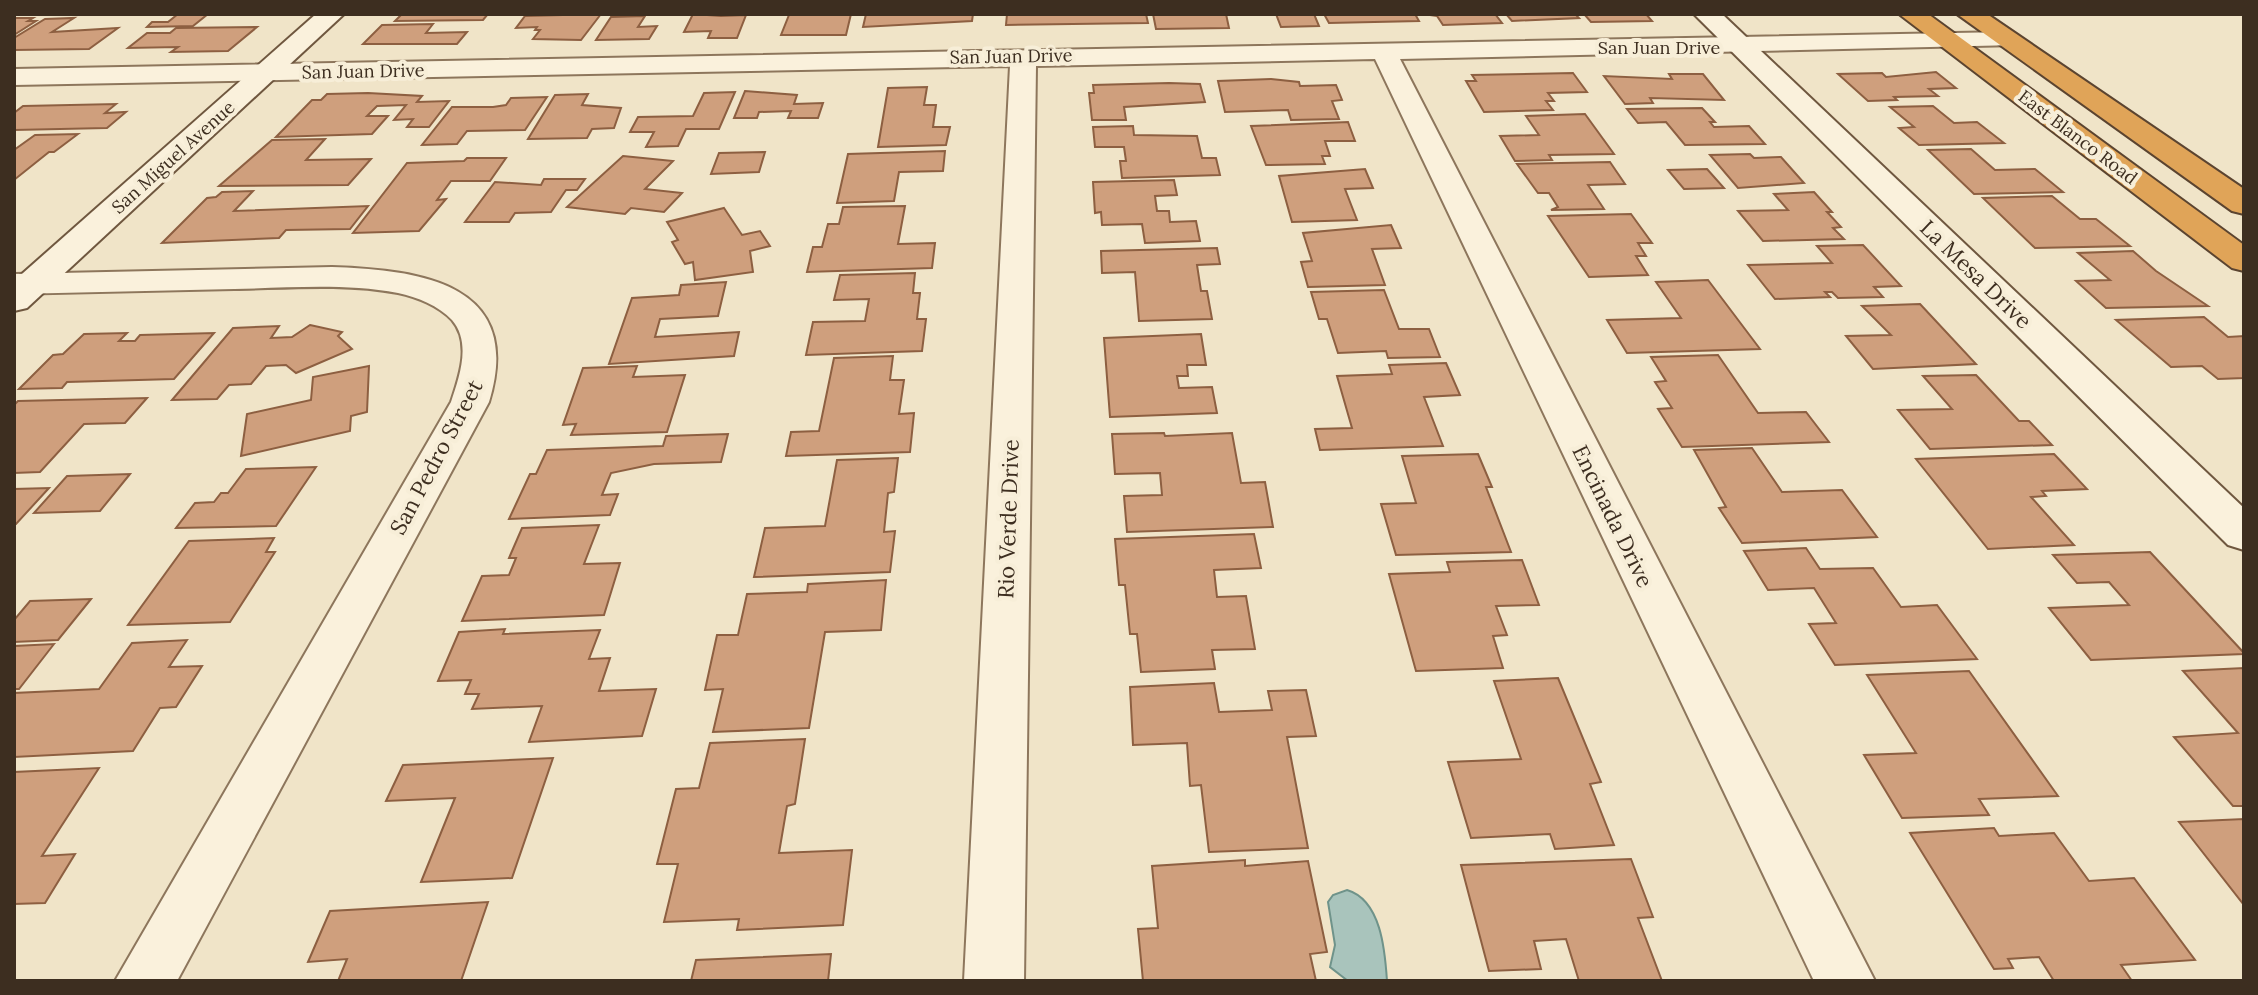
<svg xmlns="http://www.w3.org/2000/svg" width="2258" height="995" font-family="Lora,serif">
	<rect width="100%" height="100%" fill="#f0e4c8"/>
	<path fill="#a9c4bc" stroke="#6f938a" stroke-width="2" d="M1347 890C1381 900 1385 950 1387 981H1348L1330 967 1335 945 1328 902 1333 895Z"/>
	<g fill="#cf9f7d" stroke="#8d5f41" stroke-width="2">
		<path d="M178 14H208L193 26 147 27 152 22H168Z"/>
		<path d="M402 14H488L483 20 395 21Z"/>
		<path d="M601 14 581 40 533 39 540 30H535L537 27 516 28 525 16Z"/>
		<path d="M693 14 721 16 746 15 737 38H708L711 31 684 32Z"/>
		<path d="M851 14 846 35H781L789 15Z"/>
		<path d="M866 14H973L972 21 863 27Z"/>
		<path d="M1007 14H1146L1148 23 1006 25Z"/>
		<path d="M1153 14H1226L1229 28 1156 29Z"/>
		<path d="M1276 14H1314L1319 26 1281 27Z"/>
		<path d="M1324 14H1415L1419 21 1329 23Z"/>
		<path d="M1423 14H1495L1502 23 1443 25 1437 16Z"/>
		<path d="M1506 14H1575L1579 18 1512 21Z"/>
		<path d="M1584 14H1646L1652 21 1591 22Z"/>
		<path d="M645 16 638 27 657 26 649 39 596 40 611 17Z"/>
		<path d="M14 18H33L28 21H36L14 35Z"/>
		<path d="M74 18 52 32 118 28 89 49 14 50V38L45 19Z"/>
		<path d="M433 24 426 33 467 32 457 44H363L382 25Z"/>
		<path d="M257 27 228 51 171 52 178 47 128 48 147 33H170L176 28Z"/>
		<path d="M1936 72 1956 88 1929 89 1938 96 1894 97 1897 100 1868 101 1838 74 1882 73 1886 77Z"/>
		<path d="M1573 73 1587 92 1548 93 1554 101H1546L1553 110 1484 112 1466 81H1476L1472 75Z"/>
		<path d="M1669 74H1703L1724 100 1650 98 1653 103 1625 104 1604 76 1672 79Z"/>
		<path d="M1271 79 1299 82 1300 86 1336 85 1342 100 1332 101 1339 119 1291 120 1288 110 1225 112 1218 81Z"/>
		<path d="M1169 83 1200 84 1205 102 1124 107 1126 120H1092L1089 93H1094L1093 85Z"/>
		<path d="M927 87 924 105H936L933 127H950L946 145 878 147 888 88Z"/>
		<path d="M745 91 797 95 794 104 823 103 818 118H788L791 111 759 112 757 118H734Z"/>
		<path d="M735 92 719 129H686L678 146 646 147 654 132H630L638 117 693 116 704 93Z"/>
		<path d="M368 93 422 96 417 102 449 101 429 127H407L413 119 394 120 406 105 377 106 367 116H388L372 134 276 137 312 100H321L327 94Z"/>
		<path d="M588 94 582 105 621 108 614 128 592 129 587 138 528 139 555 95Z"/>
		<path d="M547 97 525 130 467 131 457 144 422 145 452 107H493L506 105 511 98Z"/>
		<path d="M116 104 105 113 126 112 107 128 14 130V113L23 106Z"/>
		<path d="M1933 106 1954 123 1977 122 2004 143 1919 145 1899 128 1914 127 1890 107Z"/>
		<path d="M1702 108 1715 122H1710L1714 127 1749 126 1765 144 1685 145 1666 122 1638 123 1627 109Z"/>
		<path d="M1585 114 1614 154 1549 155 1552 160 1515 161 1500 136 1539 135 1526 116Z"/>
		<path d="M1348 122 1355 141H1325L1330 156H1322L1325 164 1266 165 1251 126Z"/>
		<path d="M1133 126 1134 135 1197 136 1202 158H1216L1220 175 1122 178 1120 161H1126L1124 147H1095L1093 127Z"/>
		<path d="M78 134 54 152H49L14 180V150L35 135Z"/>
		<path d="M325 139 306 160 371 159 348 185 219 186 272 140Z"/>
		<path d="M1971 149 1995 170 2035 169 2063 192 1974 194 1928 150Z"/>
		<path d="M945 151 943 171 899 172 894 201 837 203 848 154Z"/>
		<path d="M765 152 759 172 711 174 719 153Z"/>
		<path d="M1750 154 1754 158 1781 157 1804 183 1738 188 1710 155Z"/>
		<path d="M623 156 673 161 645 189 682 193 664 212 631 208 625 214 567 207Z"/>
		<path d="M467 158H506L490 181H451L437 200 446 199 419 231 353 233 407 163 464 161Z"/>
		<path d="M1610 162 1625 184 1588 185 1604 209 1551 210 1558 207 1549 193H1538L1517 164Z"/>
		<path d="M1365 169 1373 188 1345 189 1357 220 1292 222 1279 176Z"/>
		<path d="M1707 169 1724 188 1684 189 1668 170Z"/>
		<path d="M544 179H585L577 190H566L551 212 515 213 509 222H465L495 182 541 185Z"/>
		<path d="M1174 180 1177 195 1155 196 1157 211H1169L1170 222 1196 221 1200 241 1145 243 1142 224 1102 225 1101 212 1095 213 1093 182Z"/>
		<path d="M253 191 234 211 368 206 350 229 286 230 279 238 162 243 207 198 216 197 222 192Z"/>
		<path d="M1814 192 1832 212H1827L1841 227 1833 228 1844 239 1763 241 1738 211 1788 210 1774 194Z"/>
		<path d="M2052 196 2080 219H2096L2130 246 2035 248 1983 198Z"/>
		<path d="M905 206 898 244 935 243 932 268 807 272 813 247H822L828 224H839L843 207Z"/>
		<path d="M724 208 742 235 760 231 770 246 750 251 753 272 695 280 693 262 685 264 672 242 678 240 667 222Z"/>
		<path d="M1631 214 1652 243H1638L1646 256H1636L1648 275 1589 277 1548 216Z"/>
		<path d="M1391 225 1401 248 1372 249 1385 285 1308 287 1301 262 1312 261 1303 233Z"/>
		<path d="M1863 245 1901 286 1874 287 1883 297 1838 298 1832 292H1825L1830 297 1775 299 1748 265 1832 263 1817 246Z"/>
		<path d="M1217 248 1220 264 1197 265 1201 291H1207L1212 319 1139 321 1135 272 1102 273 1101 251Z"/>
		<path d="M2133 251 2156 271 2208 306 2106 308 2076 281 2110 280 2078 253Z"/>
		<path d="M915 273 913 293H920L917 319H926L922 351 806 355 813 322 865 321 869 299 834 300 840 275Z"/>
		<path d="M1708 280 1760 349 1627 353 1607 320 1681 318 1656 282Z"/>
		<path d="M726 282 718 316 660 319 655 337 739 332 734 356 609 364 632 298 679 295 681 285Z"/>
		<path d="M1384 290 1399 329H1429L1440 357 1388 358 1386 351 1338 353 1327 319H1319L1311 292Z"/>
		<path d="M1920 304 1976 364 1873 369 1846 336 1891 335 1862 306Z"/>
		<path d="M2204 317 2228 337 2244 336V378L2218 379 2202 366 2171 367 2116 320Z"/>
		<path d="M310 325 342 332 338 336 352 349 296 373 286 365 266 366 251 384 229 385 217 399 172 400 233 328 279 326 271 338 292 337Z"/>
		<path d="M127 333 119 341H135L140 335 214 333 174 379 67 382 62 388 19 389 53 355 63 354 84 334Z"/>
		<path d="M1201 334 1206 365H1187L1188 376H1177L1179 388 1212 387 1217 413 1110 417 1104 338Z"/>
		<path d="M1718 355 1758 413 1806 412 1829 442 1682 447 1658 409 1672 408 1655 382 1666 381 1651 357Z"/>
		<path d="M893 356 890 380H904L899 414 914 413 910 452 786 456 791 432 819 431 834 358Z"/>
		<path d="M1446 363 1460 395 1424 397 1443 446 1320 450 1315 429 1352 428 1337 376 1392 374 1389 365Z"/>
		<path d="M369 366 367 412 351 416 350 431 241 456 247 414 311 400 313 377Z"/>
		<path d="M637 366 633 377 685 375 667 432 571 435 576 424 563 425 583 368Z"/>
		<path d="M1976 375 2019 421H2029L2052 445 1930 449 1898 410 1952 409 1923 376Z"/>
		<path d="M147 398 125 423 84 424 40 472 14 473V405L18 401Z"/>
		<path d="M1164 433 1165 436 1232 433 1241 483 1265 482 1273 527 1127 532 1124 496 1162 495 1160 473 1115 474 1112 434Z"/>
		<path d="M728 434 721 462 654 464 611 473 602 495 618 494 610 515 509 519 530 474H536L547 450 663 446 666 436Z"/>
		<path d="M1752 448 1782 492 1842 490 1877 537 1742 543 1719 508 1726 507 1694 450Z"/>
		<path d="M1478 454 1492 487H1486L1511 552 1396 555 1381 504 1416 503 1402 456Z"/>
		<path d="M2054 454 2087 489 2042 491 2046 496 2031 497 2074 545 1988 549 1916 459Z"/>
		<path d="M898 458 894 492 888 493 884 532 895 531 890 572 754 577 765 528 825 526 837 460Z"/>
		<path d="M316 467 276 526 176 528 195 503 214 502 221 493H228L246 469Z"/>
		<path d="M130 474 100 511 34 513 67 476Z"/>
		<path d="M49 488 16 524H14V489Z"/>
		<path d="M599 525 584 564 620 563 604 615 462 621 482 576 509 575 516 558H509L522 528Z"/>
		<path d="M1254 534 1261 568 1214 570 1217 597 1246 596 1255 649 1212 650 1215 669 1141 672 1137 634H1130L1125 585H1119L1115 539Z"/>
		<path d="M274 538 266 552H275L230 622 128 625 189 541Z"/>
		<path d="M1806 548 1820 569 1873 568 1901 607 1937 605 1977 659 1835 665 1809 624 1836 623 1814 588 1768 590 1744 551Z"/>
		<path d="M2150 552 2244 653V654L2091 660 2049 608 2129 605 2109 582 2077 583 2053 555Z"/>
		<path d="M1522 560 1539 605 1496 606 1507 635 1493 636 1503 668 1416 671 1389 574 1450 572 1447 562Z"/>
		<path d="M886 580 881 630 825 632 809 728 713 732 723 689 705 690 717 635H738L747 594 807 592 808 584Z"/>
		<path d="M91 599 58 640 14 642V620L30 601Z"/>
		<path d="M505 629 503 634 600 630 589 659 610 658 599 691 656 689 642 736 529 742 542 706 472 709 479 694H465L471 680 438 681 459 632Z"/>
		<path d="M187 640 169 667 202 666 176 707 160 708 133 751 14 757V693L99 689 132 643Z"/>
		<path d="M54 644 19 689H14V646Z"/>
		<path d="M2244 668V806H2233L2174 737 2238 733 2183 671Z"/>
		<path d="M1969 671 2058 796 1979 799 1989 815 1902 818 1864 755 1916 753 1867 675Z"/>
		<path d="M1558 678 1601 782 1590 784 1614 845 1555 849 1550 834 1471 838 1448 762 1521 759 1494 681Z"/>
		<path d="M1214 683 1219 712 1272 710 1268 691 1306 690 1316 736 1287 737 1308 848 1209 852 1201 785 1190 786 1187 743 1133 745 1130 687Z"/>
		<path d="M805 739 795 804 787 806 779 853 852 850 843 925 737 930 739 919 664 922 678 864H657L676 789 699 788 710 743Z"/>
		<path d="M553 758 512 878 421 882 455 798 386 801 403 765Z"/>
		<path d="M99 768 42 856 75 854 45 903 14 904V772Z"/>
		<path d="M2244 819V905L2179 822Z"/>
		<path d="M1994 828 1999 836 2054 833 2089 881 2134 878 2195 960 2121 965 2132 981H2054L2039 957 2008 959 2013 968 1994 969 1910 833Z"/>
		<path d="M1631 859 1653 917 1638 918 1662 981H1579L1566 939 1534 941 1541 969 1489 971 1461 865Z"/>
		<path d="M1245 860V866L1308 861 1327 952 1310 954 1316 981H1143L1138 929 1158 928 1152 866Z"/>
		<path d="M488 902 461 981H338L347 959 308 962 330 911Z"/>
		<path d="M831 954 828 981H691L696 960Z"/>
	</g>
	<g fill="none" stroke-linecap="round" stroke-linejoin="round">
		<defs>
			<g id="street">
				<path d="M2008 32 2017 35 2021 40 2017 45 1400 59 1875 981H1814L1375 59 1036 66 1024 981H964L1010 66 14 85V69Z"/>
				<path d="M332 267C422 270 525 284 489 402L177 981H115L451 402C459 378 472 343 452 320 439 306 417 297 398 293 344 283 288 288 234 289 160 291 87 292 14 294V274Z"/>
			</g>
			<g id="secondary">
				<path d="M316 14H344L27 308 14 311V281Z"/>
				<path d="M1694 14H1722L2244 508V550L2228 545Z"/>
			</g>
			<g id="highway">
				<path d="M1899 14H1928L2244 245V271L2232 268Z"/>
				<path d="M1957 14H1987L2244 189V214L2232 211Z"/>
			</g>
		</defs>
		<use href="#street" stroke="#8d765c" stroke-width="4"/>
		<use href="#secondary" stroke="#6f573f" stroke-width="4"/>
		<use href="#highway" stroke="#5b4430" stroke-width="4"/>
		<use href="#street" fill="#faf1dc" fill-rule="evenodd"/>
		<use href="#secondary" fill="#faf1dc" fill-rule="evenodd"/>
		<use href="#highway" fill="#e0a458" fill-rule="evenodd"/>
	</g>
	<g text-anchor="middle" dominant-baseline="central" stroke-width="8" stroke-linejoin="round" paint-order="stroke">
		<g font-size="18" fill="#3d2e20" stroke="#f7eed8">
			<text x="1659" y="47">San Juan Drive</text>
			<text transform="translate(1011 56) rotate(-1)">San Juan Drive</text>
			<text transform="translate(363 71) rotate(-1)">San Juan Drive</text>
			<text transform="translate(2078 137) rotate(37)">East Blanco Road</text>
			<text transform="translate(173 157) rotate(-42)">San Miguel Avenue</text>
		</g>
		<g font-size="22" fill="#3d2e20" stroke="#f7eed8">
			<text transform="translate(1976 274) rotate(44)">La Mesa Drive</text>
			<text transform="translate(436 457) rotate(-62)">San Pedro Street</text>
			<text transform="translate(1613 516) rotate(64)">Encinada Drive</text>
			<text transform="translate(1008 519) rotate(-88)">Rio Verde Drive</text>
		</g>
	</g>
	<rect width="2258" height="995" fill="none" stroke="#3d2e20" stroke-width="32"/>
</svg>
